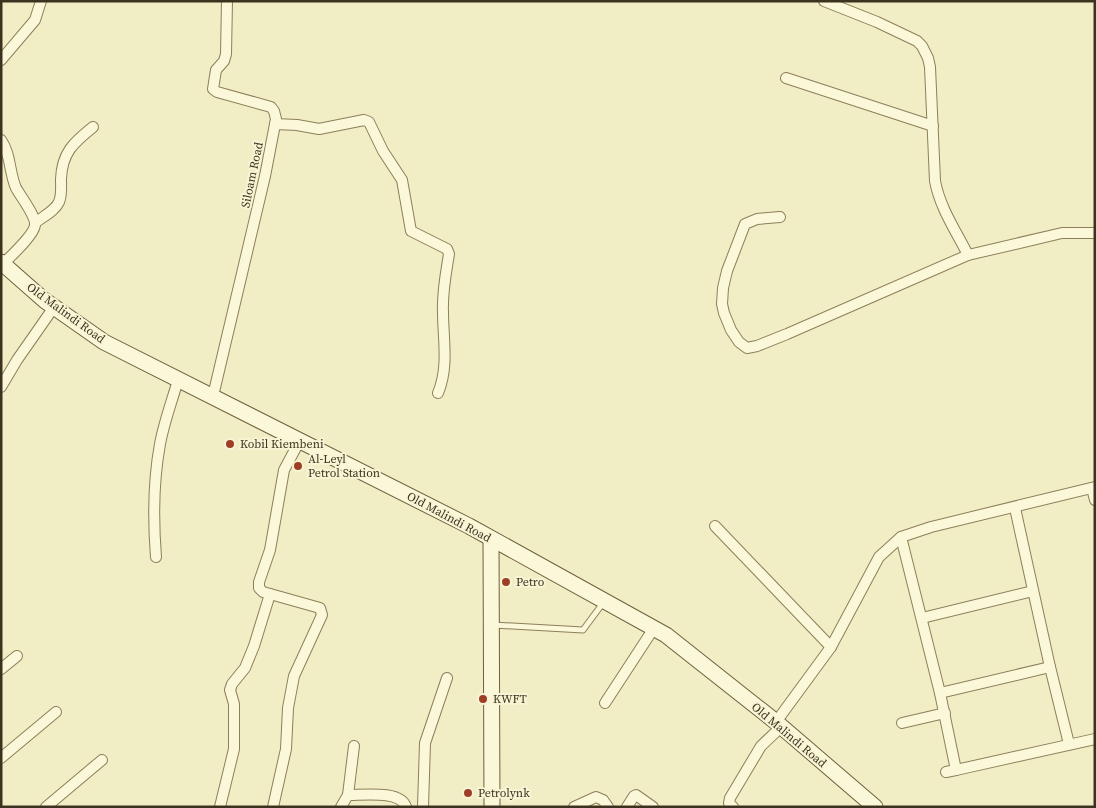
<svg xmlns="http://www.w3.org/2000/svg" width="1096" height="808" font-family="'Source Serif 4',serif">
	<rect width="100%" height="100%" fill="#f1edc5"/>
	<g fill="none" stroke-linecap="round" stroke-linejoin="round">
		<defs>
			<path id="service" d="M493 625 583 630 603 603"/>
			<g id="minor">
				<path d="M824 1 877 22 917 41 922 46 928 58 930 67 935 181C940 208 956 231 968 255"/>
				<path d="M1 60 35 20 41 1"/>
				<path d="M786 78 933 126"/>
				<path d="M275 124 297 125 319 129 364 120 369 122 383 151 402 180 411 231 447 249 449 254C446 273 442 292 443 312 443 339 449 367 438 393"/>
				<path d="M1 140C11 154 9 172 16 188 21 197 36 216 35 225 34 235 11 256 3 264"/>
				<path d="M780 217 757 219 745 224 727 271 723 288 722 304 724 313 731 330 739 342 747 348 757 346 787 334 968 255 1062 233H1095"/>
				<path d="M35 223C42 217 55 211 59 202 62 195 61 186 61 179 62 153 73 143 93 127"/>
				<path d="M1 387 17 360 54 307"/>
				<path d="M213 396 265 176 276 119 274 111 271 107 217 92 213 89 216 70 224 61 226 54 227 1"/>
				<path d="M1092 488 1095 500"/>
				<path d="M1015 508 1050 667 1069 744"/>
				<path d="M715 526 831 647"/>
				<path d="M901 537 940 693 956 770 1095 739"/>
				<path d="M156 557C153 519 153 482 160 444 164 422 172 401 178 380"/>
				<path d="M922 618 1033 591"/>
				<path d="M1 669 17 656"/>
				<path d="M940 693 1050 667"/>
				<path d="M605 703 654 628"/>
				<path d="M776 722 831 647 879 557 901 537 931 527 1095 487"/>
				<path d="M902 723 945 713"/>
				<path d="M1 758 56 712"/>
				<path d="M946 772 956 770"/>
				<path d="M348 795C363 795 401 790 406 807"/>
				<path d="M46 807 102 760"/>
				<path d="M220 807 234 749V704L230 690 232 684 245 668 254 646 270 594"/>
				<path d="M273 807 286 749 288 708 294 676 322 615 320 608 263 592 259 588V582L270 550 284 470 299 442"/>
				<path d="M341 807 348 795 354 746"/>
				<path d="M423 807 425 743 447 678"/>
				<path d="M574 807 596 797 603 800 608 807"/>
				<path d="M627 807 634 796 636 795 653 807"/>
				<path d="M733 807 729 803 730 798 761 746 781 727"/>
			</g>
			<g id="secondary">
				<path d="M1 262 44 300 104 342 469 526 666 635 776 722 875 807"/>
				<path d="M491 539 492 807"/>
			</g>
		</defs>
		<use href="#service" stroke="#8d7f5a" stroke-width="7"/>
		<use href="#minor" stroke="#8d7f5a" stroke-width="12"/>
		<use href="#secondary" stroke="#6f603d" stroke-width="17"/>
		<use href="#service" stroke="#fbf7d9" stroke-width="5"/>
		<use href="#minor" stroke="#fbf7d9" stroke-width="10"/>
		<use href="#secondary" stroke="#fbf7d9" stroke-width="15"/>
	</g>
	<g fill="#9f3e26" stroke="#f8f5d5" stroke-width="2">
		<circle cx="230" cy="444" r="5"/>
		<circle cx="298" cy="466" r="5"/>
		<circle cx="506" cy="582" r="5"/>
		<circle cx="483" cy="699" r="5"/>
		<circle cx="468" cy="793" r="5"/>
	</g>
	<g text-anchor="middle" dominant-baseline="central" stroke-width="4" stroke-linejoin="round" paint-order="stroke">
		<g font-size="12" fill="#3c331e" stroke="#f8f5d5">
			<text transform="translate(252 175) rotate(-78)">Siloam Road</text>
			<text transform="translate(66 313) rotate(36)">Old Malindi Road</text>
			<text transform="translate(449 517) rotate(28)">Old Malindi Road</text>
			<text transform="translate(789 735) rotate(40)">Old Malindi Road</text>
		</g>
		<g font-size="12" fill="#3c331e" stroke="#f8f5d5" text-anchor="start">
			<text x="240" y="444">Kobil Kiembeni</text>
			<text x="308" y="459">Al-Leyl<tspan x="308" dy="14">Petrol Station</tspan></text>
			<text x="516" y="582">Petro</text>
			<text x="493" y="699">KWFT</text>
			<text x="478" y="793">Petrolynk</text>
		</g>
	</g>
	<rect width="1096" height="808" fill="none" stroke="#3c331e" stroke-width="5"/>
</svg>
